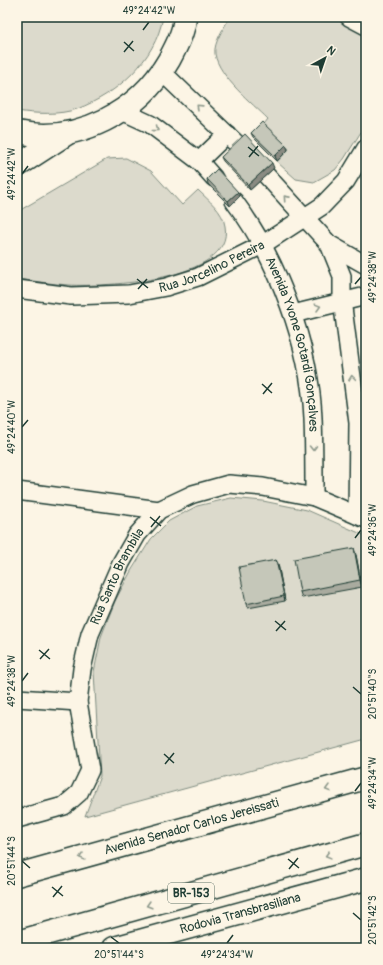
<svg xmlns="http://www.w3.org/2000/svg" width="383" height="965" font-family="Pangolin,sans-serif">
	<rect width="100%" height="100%" fill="#fcf5e5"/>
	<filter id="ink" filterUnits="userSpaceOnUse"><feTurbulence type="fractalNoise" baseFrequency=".025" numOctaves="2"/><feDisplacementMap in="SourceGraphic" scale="8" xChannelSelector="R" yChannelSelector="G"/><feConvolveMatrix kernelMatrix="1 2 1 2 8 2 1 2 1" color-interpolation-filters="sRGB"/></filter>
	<g filter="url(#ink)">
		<g fill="#dcdacc" stroke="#7e8c80">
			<path d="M17 17H163C155 61 117 94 77 109 60 115 35 114 17 111Z"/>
			<path d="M230 17H333L366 35V124L344 159 335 170 314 182 296 179 277 162 289 149 264 124 268 119C252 103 219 77 215 54 213 43 225 26 230 17Z"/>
			<path d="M126 158 151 171 182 205 198 190C208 200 223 211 225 226 235 281 103 287 69 285 52 284 34 281 17 279V212L107 159Z"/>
			<path d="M231 498 263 501 307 510 366 536V739L85 816 100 776 94 672 101 637 115 601 131 571 151 539 169 521 197 506Z"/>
		</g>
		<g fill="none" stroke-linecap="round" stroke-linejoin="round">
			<defs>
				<g id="street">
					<path d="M349 17 366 26"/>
					<path d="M162 72 239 146"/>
					<path d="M122 111 150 124 199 161 214 178"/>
					<path d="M199 161 227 134"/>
					<path d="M266 175 329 244 342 276V300L358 423 357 515"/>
					<path id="s1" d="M234 201C278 259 310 346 313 418 314 445 314 471 314 497"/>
					<path d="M329 244 366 265"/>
					<path id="s2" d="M17 289 71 296 129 294 166 287 198 277 262 245 322 206 346 181 366 148"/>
					<path d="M293 314 366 296"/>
					<path d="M17 491 159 510"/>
					<path d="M17 698 78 702"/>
					<path id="s3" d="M17 819 64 806 79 793 90 770 78 702 82 669 90 634 121 563 137 535 159 510 193 494 229 484 263 487 314 497 366 519"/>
				</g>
				<g id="primary">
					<path d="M17 132C77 145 139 112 169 60 176 47 184 32 185 17"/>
					<path d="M17 166 68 133"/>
					<path id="s4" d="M17 875 366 778"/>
				</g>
				<g id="highway">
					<path d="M17 942 366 844"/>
					<path id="s5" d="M114 948 366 879"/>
				</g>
			</defs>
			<use href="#street" stroke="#1f3d34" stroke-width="20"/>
			<use href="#primary" stroke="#1f3d34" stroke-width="25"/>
			<use href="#highway" stroke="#1f3d34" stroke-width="25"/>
			<use href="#street" stroke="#fcf5e5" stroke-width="17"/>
			<use href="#primary" stroke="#fcf5e5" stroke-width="22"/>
			<use href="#highway" stroke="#fcf5e5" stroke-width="22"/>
		</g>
		<g fill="#a9ab9f" stroke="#1f3d34">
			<path d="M251 133 288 150 277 161 253 137Z"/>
			<path d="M221 157 274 168 250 190 223 161Z"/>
			<path d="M207 179 240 196 230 206 208 184Z"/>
			<path d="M356 555 362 587 302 598 300 592Z"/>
			<path d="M276 560 278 564 285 601 248 608 246 604Z"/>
		</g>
		<g fill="#8a8b82" stroke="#1f3d34">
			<path d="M286 145 288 150 277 161 275 156Z"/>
			<path d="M272 163 274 168 250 190 248 185Z"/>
			<path d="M238 192 240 196 230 206 228 201Z"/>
			<path d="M354 548 356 555 362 587 360 580Z"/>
			<path d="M276 560 278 564 285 601 284 596Z"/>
		</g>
		<g fill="#c5c7b9" stroke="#1f3d34">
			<path d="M262 122 286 145 275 156 251 133Z"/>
			<path d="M245 134 272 163 248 185 221 157Z"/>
			<path d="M217 169 238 192 228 201 207 179Z"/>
			<path d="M354 548 360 580 300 592 294 559Z"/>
			<path d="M276 560 284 596 246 604 239 567Z"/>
		</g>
		<defs><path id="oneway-chevron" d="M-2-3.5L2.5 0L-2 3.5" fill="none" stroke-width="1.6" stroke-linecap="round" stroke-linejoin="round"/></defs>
		<g stroke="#8e998c">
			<use href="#oneway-chevron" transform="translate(199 107) rotate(-136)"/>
			<use href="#oneway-chevron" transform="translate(156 129) rotate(37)"/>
			<use href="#oneway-chevron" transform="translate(286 198) rotate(-132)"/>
			<use href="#oneway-chevron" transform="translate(318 307) rotate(-15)"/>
			<use href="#oneway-chevron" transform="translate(352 378) rotate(-98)"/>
			<use href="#oneway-chevron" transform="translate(313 448) rotate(89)"/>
			<use href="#oneway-chevron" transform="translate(328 789) rotate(165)"/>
			<use href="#oneway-chevron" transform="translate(328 855) rotate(165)"/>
			<use href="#oneway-chevron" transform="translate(82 857) rotate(165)"/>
			<use href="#oneway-chevron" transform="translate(149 905) rotate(164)"/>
		</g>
	</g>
	<path fill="none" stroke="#1f3d34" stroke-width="1.5" d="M143 30 149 22M124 42 134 51M124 52 133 41M248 147 259 156M249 157 258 146M22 174 28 166M137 279 148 288M355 284 361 277M138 289 147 279M262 384 272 393M263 394 272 383M22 427 28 420M150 517 161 526M151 527 160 516M355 538 361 530M275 621 286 630M276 631 285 621M39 650 50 659M40 659 49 649M22 681 28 673M353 687 361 694M164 754 174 763M165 764 174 753M355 791 361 783M288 859 299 868M22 861 30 868M289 869 298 858M52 887 63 896M53 897 62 886M353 913 361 920M111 937 119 943M227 943 233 935"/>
	<g text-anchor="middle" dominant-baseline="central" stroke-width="3" stroke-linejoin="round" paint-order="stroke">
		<rect fill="#fcf5e5" stroke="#617469" stroke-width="1" x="168" y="883" width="46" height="20" rx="3"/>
		<g font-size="12" font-weight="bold" fill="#1f3d34">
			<text x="191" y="893">BR-153</text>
		</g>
		<g font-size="13" fill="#1f3d34" stroke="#fcf5e5">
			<text stroke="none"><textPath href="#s2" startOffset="200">Rua Jorcelino Pereira</textPath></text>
			<text stroke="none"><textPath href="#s1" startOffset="157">Avenida Yvone Gotardi Gonçalves</textPath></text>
			<text stroke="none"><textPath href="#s3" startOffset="296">Rua Santo Brambila</textPath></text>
			<text stroke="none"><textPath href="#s4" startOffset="181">Avenida Senador Carlos Jereissati</textPath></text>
			<text stroke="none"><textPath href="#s5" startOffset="131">Rodovia Transbrasiliana</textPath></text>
		</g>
	</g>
	<rect width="383" height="965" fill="none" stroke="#fcf5e5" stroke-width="44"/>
	<g transform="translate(325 58) rotate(40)" stroke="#fcf5e5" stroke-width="3" paint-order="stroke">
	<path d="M0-3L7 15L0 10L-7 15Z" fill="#1f3d34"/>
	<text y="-6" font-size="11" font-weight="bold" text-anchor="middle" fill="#1f3d34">N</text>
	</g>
	<rect x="22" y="22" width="339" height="921" fill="none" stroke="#1f3d34" stroke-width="1.5"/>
	<g font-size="10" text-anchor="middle" fill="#1f3d34">
		<text x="149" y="14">49°24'42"W</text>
		<text transform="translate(11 174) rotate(-90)" y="4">49°24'42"W</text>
		<text transform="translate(372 277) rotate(-90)" y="4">49°24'38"W</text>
		<text transform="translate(11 427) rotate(-90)" y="4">49°24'40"W</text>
		<text transform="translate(372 530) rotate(-90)" y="4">49°24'36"W</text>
		<text transform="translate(11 681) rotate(-90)" y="4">49°24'38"W</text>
		<text transform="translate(372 694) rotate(-90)" y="4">20°51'40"S</text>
		<text transform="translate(372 783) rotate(-90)" y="4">49°24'34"W</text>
		<text transform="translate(11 861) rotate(-90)" y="4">20°51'44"S</text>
		<text transform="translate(372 920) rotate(-90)" y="4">20°51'42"S</text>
		<text x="119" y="958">20°51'44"S</text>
		<text x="227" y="958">49°24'34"W</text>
	</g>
</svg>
